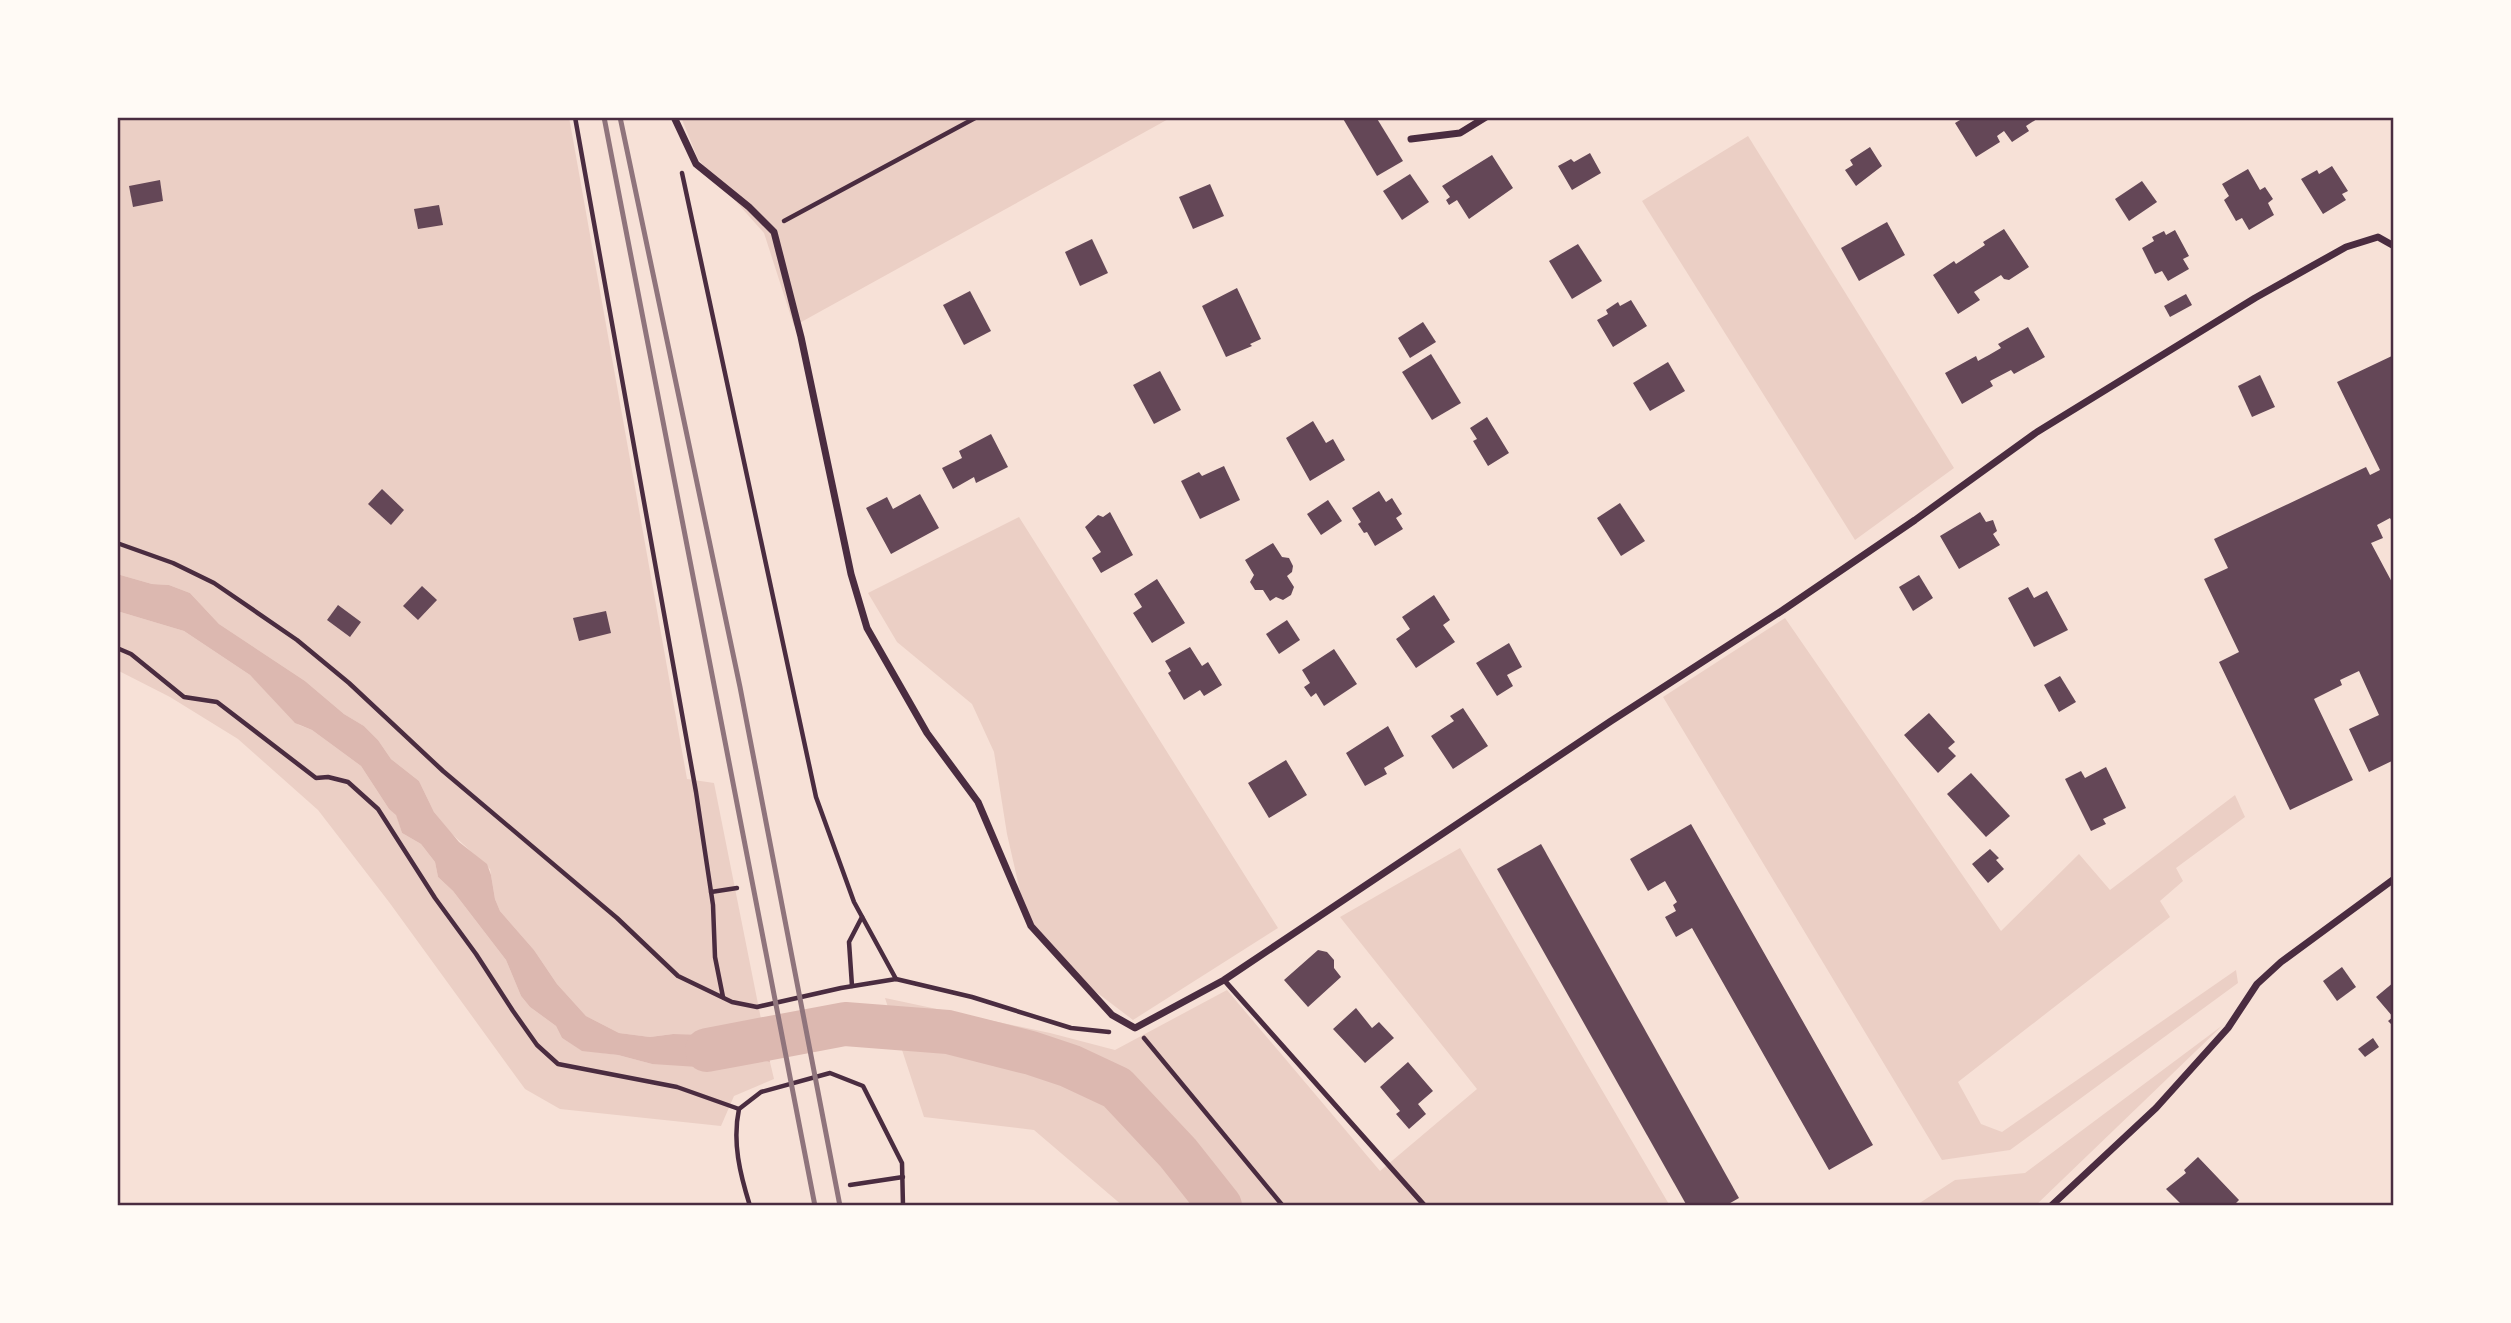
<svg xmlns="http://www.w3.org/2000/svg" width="2511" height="1323" font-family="Rubik,sans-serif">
	<rect width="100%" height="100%" fill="#f7e1d7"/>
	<g fill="#ebcfc5">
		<path d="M117 117H569L687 779 714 783 763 1029 715 1035 673 1034 650 1037 619 1033 586 1016 557 984 534 950 500 911 495 899 490 869 451 833 434 812 419 781 391 759 378 740 364 726 344 714 305 681 219 624 190 593 169 585 152 584 117 574Z"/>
		<path d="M681 117H1172L794 326 764 233 698 159Z"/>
		<path d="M1748 136 1954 468 1855 540 1642 201Z"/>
		<path d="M1019 517 1278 928 1133 1020 1062 966 1035 932 1023 904 1007 834 994 752 972 704 897 642 868 593Z"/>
		<path d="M117 611 184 631 250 675 299 725 312 730 361 766 389 809 396 814 402 833 421 844 435 862 438 877 453 891 506 960 521 996 530 1007 556 1026 562 1038 581 1050 618 1055 652 1064 725 1061 745 1057 770 1062 774 1079 734 1096 721 1126 560 1109 525 1089 389 902 318 810 238 739 170 697 117 670Z"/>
		<path d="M1785 618 2001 931 2079 854 2110 890 2235 795 2245 817 2176 868 2183 881 2160 901 2170 917 1958 1082 1981 1124 2002 1132 2236 970 2238 983 2010 1150 1942 1160 1663 697Z"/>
		<path d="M1460 848 1670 1206H1123L1034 1130 924 1117 885 998 1050 1033 1115 1050 1227 990 1380 1171 1477 1089 1340 917Z"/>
		<path d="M2223 1025 2035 1206H1915L1955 1180 2025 1173Z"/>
	</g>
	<path fill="#dcb8b0" d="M117 574 152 584 169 585 190 593 219 624 305 681 344 714 364 726 378 740 391 759 419 781 434 812 459 842 487 864 491 875 495 899 500 911 534 950 557 984 586 1016 619 1033 650 1037 673 1034 715 1035 763 1029 770 1062 745 1057 698 1067 652 1064 618 1055 582 1051 562 1038 556 1026 530 1007 521 996 506 960 453 891 438 877 435 862 421 844 402 833 396 815 389 809 361 766 312 730 295 723 250 675 184 631 117 611Z"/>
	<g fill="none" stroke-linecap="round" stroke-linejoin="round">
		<path stroke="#dcb8b0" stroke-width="44" d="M707 1050 845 1024 948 1032 1031 1053 1070 1066 1117 1088 1178 1153 1220 1206"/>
	</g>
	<g fill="#644757">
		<path d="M1342 117H1376L1403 161 1377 176Z"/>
		<path d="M1965 117H2040L2026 126 2029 131 2012 142 2004 131 1997 136 2000 142 1976 157 1955 123Z"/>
		<path d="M1870 147 1882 166 1856 186 1845 170 1853 165 1850 160Z"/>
		<path d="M1590 153 1601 173 1572 190 1558 166 1571 159 1574 162Z"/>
		<path d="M1492 155 1513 188 1469 219 1457 200 1449 205 1446 200 1450 197 1442 186Z"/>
		<path d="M2332 166 2348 191 2342 194 2346 200 2323 214 2301 179 2317 170 2319 174Z"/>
		<path d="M2248 169 2260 190 2265 187 2273 199 2268 203 2274 215 2249 230 2242 218 2236 221 2224 200 2229 196 2222 184Z"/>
		<path d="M1410 174 1429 202 1402 220 1383 191Z"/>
		<path d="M160 180 163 201 133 207 129 186Z"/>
		<path d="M2142 181 2157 202 2129 221 2115 199Z"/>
		<path d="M1210 184 1224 216 1193 229 1179 197Z"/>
		<path d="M439 205 443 225 418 229 414 209Z"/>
		<path d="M1887 222 1905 255 1859 281 1841 248Z"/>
		<path d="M2004 229 2029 267 2009 280 2004 279 2001 275 1974 292 1980 300 1958 314 1933 275 1954 261 1956 264 1985 245 1983 242Z"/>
		<path d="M2175 230 2189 256 2183 259 2189 269 2168 281 2162 271 2155 274 2142 248 2154 241 2152 237 2164 231 2166 235Z"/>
		<path d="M1092 239 1108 273 1080 286 1065 252Z"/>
		<path d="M1578 244 1602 281 1572 299 1549 261Z"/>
		<path d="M1237 288 1261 339 1250 344 1252 346 1226 357 1202 306Z"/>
		<path d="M970 291 991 331 964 345 943 305Z"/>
		<path d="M2186 294 2192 305 2170 317 2164 306Z"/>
		<path d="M1631 300 1647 326 1613 347 1597 320 1608 314 1606 310 1618 302 1620 306Z"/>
		<path d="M1423 322 1436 342 1410 358 1398 338Z"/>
		<path d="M2028 327 2045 357 2014 374 2011 370 1990 381 1993 386 1962 404 1945 373 1976 356 1978 361 1989 355 2001 348 1998 344Z"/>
		<path d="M1431 354 1461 403 1432 420 1402 372Z"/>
		<path d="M2394 355V525L2390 518 2377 525 2383 538 2371 543 2394 586V760L2369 772 2349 729 2379 715 2359 671 2340 680 2342 685 2314 699 2353 780 2290 810 2219 662 2239 652 2204 579 2228 568 2214 539 2366 467 2370 475 2380 470 2337 382Z"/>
		<path d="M1668 362 1685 391 1650 411 1633 383Z"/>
		<path d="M1160 371 1181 410 1154 424 1133 385Z"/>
		<path d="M2260 375 2275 407 2252 417 2238 386Z"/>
		<path d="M1487 417 1509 453 1488 466 1473 441 1477 439 1470 428Z"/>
		<path d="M1313 421 1326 443 1333 439 1345 460 1310 481 1286 438Z"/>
		<path d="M991 434 1008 467 976 483 974 477 953 489 942 468 962 458 959 451Z"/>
		<path d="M1224 466 1240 500 1200 519 1181 481 1199 472 1202 476Z"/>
		<path d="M382 489 404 510 391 525 368 504Z"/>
		<path d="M1379 491 1386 502 1392 498 1402 514 1396 518 1403 529 1375 546 1367 532 1364 533 1358 524 1361 522 1352 508Z"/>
		<path d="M920 494 939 528 891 554 866 508 887 497 893 509Z"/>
		<path d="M1328 500 1342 521 1321 535 1307 514Z"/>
		<path d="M1620 503 1645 541 1621 556 1597 518Z"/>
		<path d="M1110 512 1133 555 1101 573 1092 558 1101 552 1085 527 1098 515 1103 517Z"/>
		<path d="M1980 512 1986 522 1993 520 1997 531 1993 534 2000 545 1959 569 1940 536Z"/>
		<path d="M1273 543 1282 557 1289 558 1293 566 1292 572 1287 576 1294 587 1291 595 1283 600 1276 597 1270 601 1263 590H1255L1250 582 1254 575 1245 560Z"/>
		<path d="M1919 575 1933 598 1913 611 1899 587Z"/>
		<path d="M1157 579 1185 623 1152 643 1133 613 1142 607 1134 594Z"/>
		<path d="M422 586 437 600 418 620 403 606Z"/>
		<path d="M2028 587 2034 598 2047 591 2068 630 2034 647 2008 598Z"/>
		<path d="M1434 595 1450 620 1443 625 1455 642 1416 668 1396 639 1410 629 1402 617Z"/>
		<path d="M338 605 361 622 350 637 327 620Z"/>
		<path d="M606 611 611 633 579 641 573 618Z"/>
		<path d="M1287 620 1300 640 1279 654 1266 634Z"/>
		<path d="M1509 643 1522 667 1507 675 1513 686 1497 696 1476 663Z"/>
		<path d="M1190 647 1202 666 1208 662 1222 685 1204 696 1200 690 1184 700 1168 673 1171 671 1165 661Z"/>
		<path d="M1334 649 1357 684 1324 706 1316 693 1311 697 1304 687 1310 683 1302 670Z"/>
		<path d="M2060 676 2076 702 2059 712 2044 685Z"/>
		<path d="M1463 708 1488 746 1453 769 1431 736 1454 721 1450 716Z"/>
		<path d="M1929 713 1955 742 1948 748 1956 756 1938 773 1904 735Z"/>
		<path d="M1388 726 1404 756 1384 768 1387 774 1365 786 1346 753Z"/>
		<path d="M1286 760 1307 795 1269 818 1248 783Z"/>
		<path d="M2106 767 2126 808 2103 819 2106 824 2091 831 2065 779 2081 771 2085 778Z"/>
		<path d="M1971 773 2010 816 1986 837 1947 794Z"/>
		<path d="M1691 824 1873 1145 1829 1170 1692 928 1676 937 1665 917 1676 911 1673 905 1677 902 1665 881 1648 891 1630 859Z"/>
		<path d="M1541 844 1739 1198 1725 1206H1687L1497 869Z"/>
		<path d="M1990 849 1999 858 1996 860 2004 869 1988 883 1972 864Z"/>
		<path d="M1318 950 1327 952 1334 960V968L1341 977 1308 1007 1284 980Z"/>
		<path d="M2342 967 2356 987 2337 1001 2323 981Z"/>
		<path d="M2394 982V1027L2388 1021 2393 1017 2376 997Z"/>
		<path d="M1356 1008 1372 1028 1379 1022 1394 1038 1365 1063 1333 1029Z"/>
		<path d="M2373 1038 2379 1047 2365 1057 2358 1049Z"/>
		<path d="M1408 1062 1433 1091 1418 1104 1426 1114 1409 1129 1396 1114 1400 1111 1380 1087Z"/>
		<path d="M2198 1157 2239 1200 2233 1206H2177L2180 1203 2166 1189 2186 1173 2184 1170Z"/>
	</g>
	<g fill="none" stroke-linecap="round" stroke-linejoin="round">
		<g stroke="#4a2c40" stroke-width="4.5">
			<path d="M575 117 696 792 713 905 715 957 723 997"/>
			<path d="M682 173 816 797 854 902 896 979"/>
			<path d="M784 221 977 117"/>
			<path d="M117 543 173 563 214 583 297 640 349 683 443 771 617 918 678 976 732 1002 757 1007 841 988 896 979 972 997 1071 1028 1109 1032"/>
			<path d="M117 648 131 654 184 697 217 702 316 778 328 777 348 782 378 809 435 898 476 954 513 1011 537 1045 558 1064 677 1087 739 1109"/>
			<path d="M711 892 737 888"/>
			<path d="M852 986 849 942 862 917"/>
			<path d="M1144 1038 1283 1206"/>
			<path d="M850 1185 903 1177"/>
			<path d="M750 1206C740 1174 732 1142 739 1109L761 1092 830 1073 863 1086 902 1163 903 1206"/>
		</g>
		<path stroke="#4a2c40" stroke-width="5" d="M1224 980 1425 1206"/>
		<g stroke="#4a2c40" stroke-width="7">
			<path d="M674 117 696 164 749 207 774 232 801 337 851 574 867 628 927 733 978 802 1031 926 1112 1015 1135 1028 1224 980 1611 721 1783 610 1915 520 2037 432 2255 298 2346 247 2378 237 2394 246"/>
			<path d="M1411 139 1460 133 1486 117"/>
			<path d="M2051 1206 2156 1108 2228 1028 2257 984 2281 962 2394 879"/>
		</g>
		<g stroke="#8f747c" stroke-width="5">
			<path d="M604 117 815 1206"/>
			<path d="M620 117 740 687 840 1206"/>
		</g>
	</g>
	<rect width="2511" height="1323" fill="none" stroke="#fffaf5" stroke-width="238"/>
	<rect x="119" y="119" width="2273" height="1085" fill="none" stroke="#4a2c40" stroke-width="2.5"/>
</svg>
